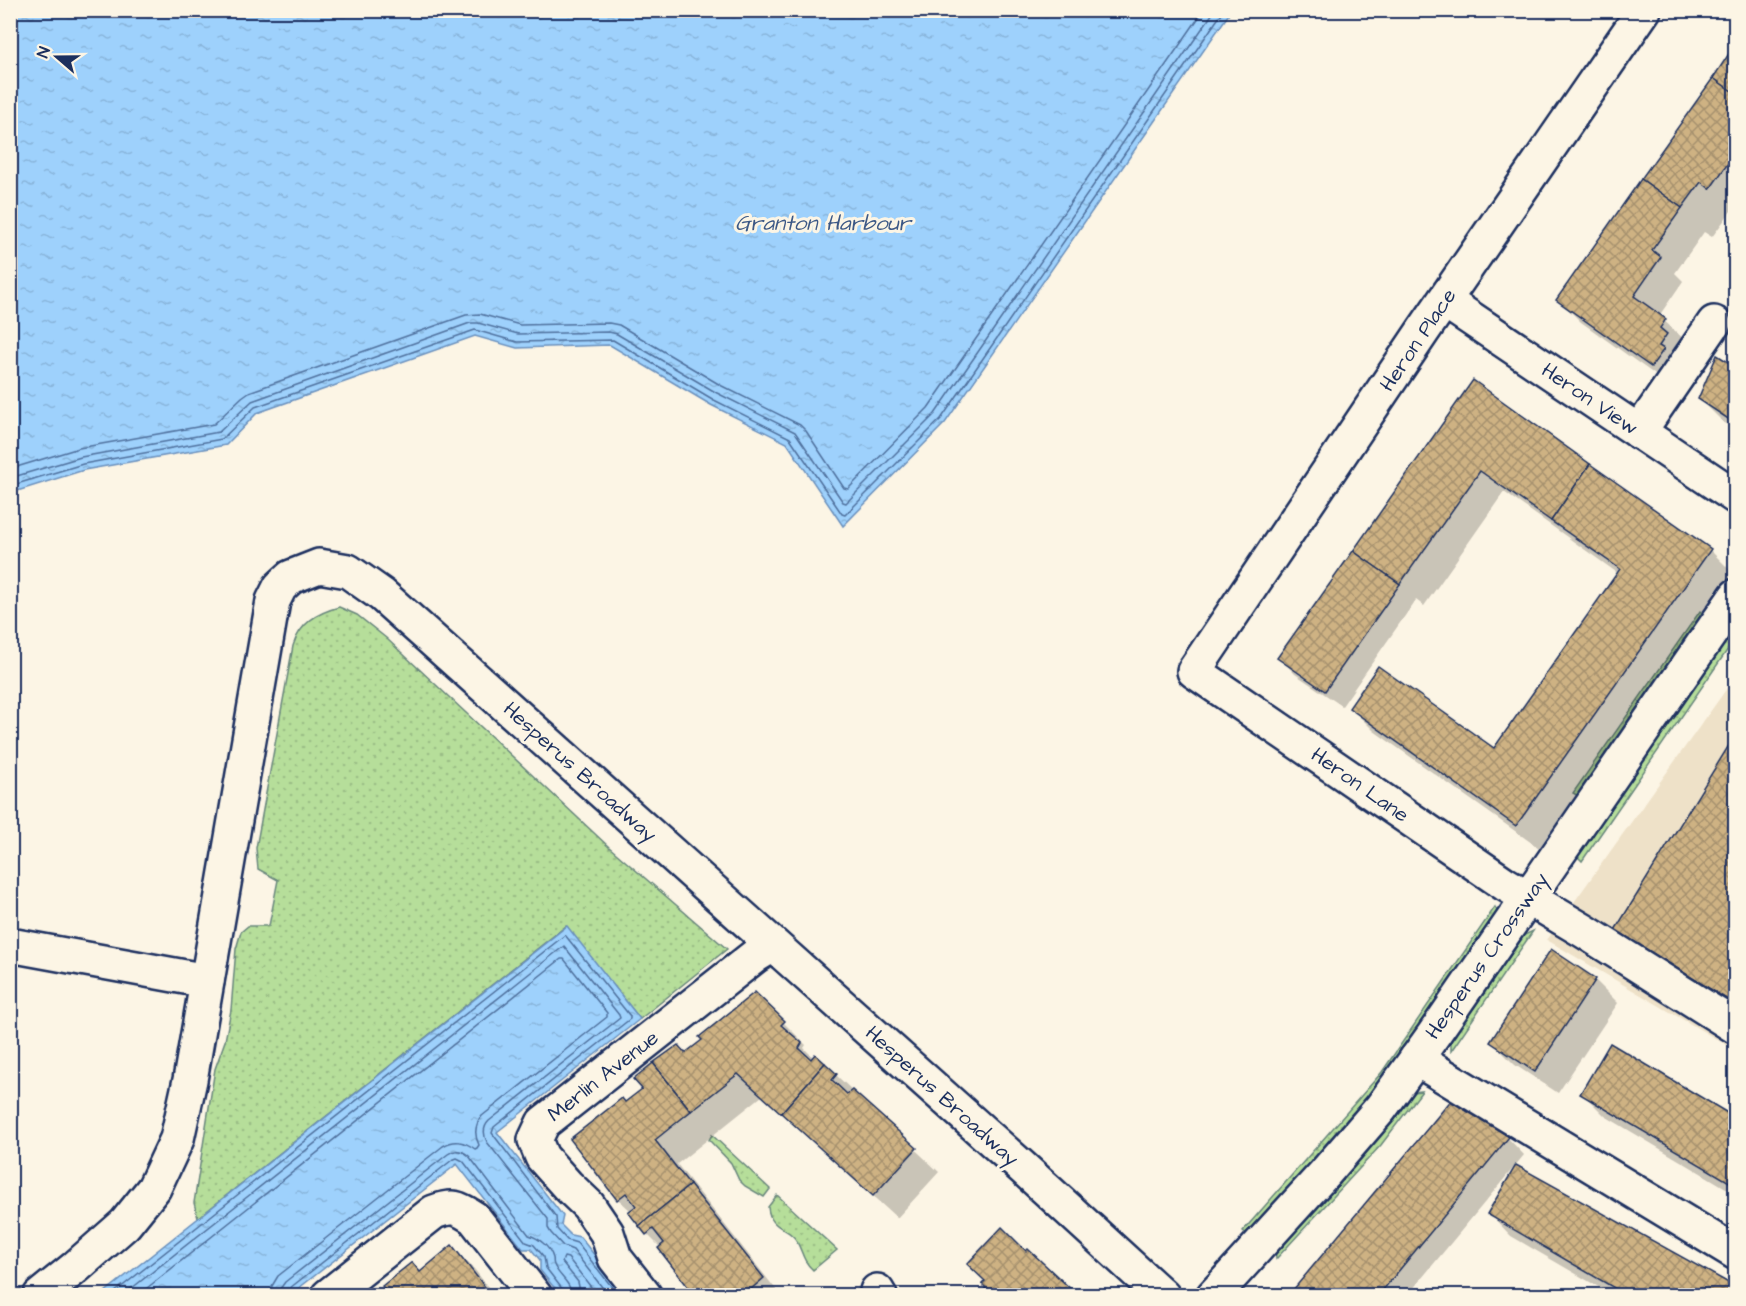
<svg xmlns="http://www.w3.org/2000/svg" width="1746" height="1306" font-family="'Architects Daughter',sans-serif">
	<defs>
		<pattern id="grass-dots" width="8" height="8" patternUnits="userSpaceOnUse" patternTransform="scale(1.5)"><rect width="8" height="8" fill="#b6de9a"/><path d="M2 2h.1M6 6h.1" fill="none" stroke="#9cbf87" stroke-width="1.8" stroke-linecap="round"/></pattern>
		<pattern id="water-ripples" width="26" height="14" patternUnits="userSpaceOnUse" patternTransform="scale(1.5)"><rect width="26" height="14" fill="#9ed1fc"/><path d="M2 4q2-2 4 0t4 0M15 11q2-2 4 0t4 0" fill="none" stroke="#88b4da"/></pattern>
		<pattern id="building-cross-hatch" width="8" height="8" patternUnits="userSpaceOnUse" patternTransform="scale(1.5)"><rect width="8" height="8" fill="#ceb283"/><path d="M0 0l8 8M0 8l8-8" fill="none" stroke="#a6916e"/></pattern>
	</defs>
	<rect width="100%" height="100%" fill="#fcf5e5"/>
	<filter id="ink" filterUnits="userSpaceOnUse"><feTurbulence type="fractalNoise" baseFrequency=".0167" numOctaves="2"/><feDisplacementMap in="SourceGraphic" scale="12" xChannelSelector="R" yChannelSelector="G"/><feConvolveMatrix kernelMatrix="1 2 1 2 8 2 1 2 1" color-interpolation-filters="sRGB"/></filter>
	<g filter="url(#ink)">
		<path fill="#eee1c8" d="M1735 677V1050L1547 940Z"/>
		<g fill="url(#grass-dots)" stroke="#68867c" stroke-width="1.5">
			<path d="M339 607 357 615 386 638 609 847 727 949 640 1019 566 926 198 1218 194 1203 215 1069 225 1041 231 1010 236 949 241 932 248 926H269L278 880 258 869 256 848 293 646C300 623 317 613 339 607Z"/>
			<path d="M1700 611 1706 616 1580 797 1573 793Z"/>
			<path d="M1735 626V639L1582 861 1576 855Z"/>
			<path d="M1495 907 1497 911 1496 917 1388 1076 1248 1235 1243 1231 1382 1072Z"/>
			<path d="M1533 931 1451 1051V1038L1520 937Z"/>
			<path d="M1422 1091 1381 1145 1276 1259 1275 1249 1375 1141 1413 1092Z"/>
			<path d="M712 1135 770 1189 764 1197 745 1186 739 1180 731 1163 709 1140Z"/>
			<path d="M777 1195 837 1250 813 1270C802 1260 803 1252 796 1240 789 1227 770 1230 768 1207Z"/>
		</g>
		<g fill="url(#water-ripples)" stroke="#6a90bd" stroke-width="1.5">
			<path d="M11 10H1231V11L945 423 843 526 787 443 711 405 610 345 517 348 475 336 257 413 226 445 84 470 11 493Z"/>
			<path d="M567 926 640 1019 497 1132 563 1216 561 1225 571 1235 580 1237 626 1295H560L540 1270V1260L531 1249H523L457 1164 290 1295 100 1296Z"/>
		</g>
		<g fill="#0003">
			<path d="M1736 46V214L1731 211 1712 237 1704 232 1675 273 1683 281 1659 316 1688 343 1675 389 1581 322 1558 299Z"/>
			<path d="M1736 369V430L1723 422 1700 399Z"/>
			<path d="M1473 382 1710 550 1733 573 1539 848 1374 731 1351 708 1494 750 1619 574 1504 492 1424 606 1416 600 1342 706 1295 674 1279 657Z"/>
			<path d="M1736 737V1008L1629 942 1617 930Z"/>
			<path d="M1595 980 1618 1003 1558 1093 1515 1065 1492 1042Z"/>
			<path d="M755 994 806 1045 804 1048 814 1058 836 1075 939 1172 897 1218 762 1096 677 1164 781 1296H697L661 1248 647 1234 631 1211 618 1199 626 1104 704 1040Z"/>
			<path d="M1582 1093 1736 1120V1194L1605 1116Z"/>
			<path d="M1453 1100 1508 1138 1524 1155 1407 1296H1290Z"/>
			<path d="M1489 1213 1736 1296H1614L1511 1236Z"/>
			<path d="M452 1247 475 1270 495 1296H392Z"/>
		</g>
		<g fill="none" stroke-linecap="round" stroke-linejoin="round">
			<g stroke="#4f709d" stroke-width="1.5">
				<path d="M10 469 79 448 214 424 242 397 249 392 466 315 480 314 520 325 609 323 619 325 722 386 800 425 806 431 844 488 848 489 928 408 1204 10"/>
				<path d="M10 478 81 457 219 432 252 401 470 323H478L518 334 609 332 617 334 717 393 795 432 843 502 846 503 935 414 1215 10"/>
				<path d="M10 486 83 464 222 439 255 407 475 330 517 342 613 340 714 400 790 438 842 514 845 515 941 419 1224 10"/>
				<path d="M110 1296 565 935 630 1016V1019L494 1127 492 1133 556 1217 557 1229 567 1240 577 1243 619 1296"/>
				<path d="M122 1296 564 946 619 1015 620 1018 489 1121C483 1127 483 1134 487 1142L548 1219V1228L551 1233 563 1246 573 1250 609 1296"/>
				<path d="M137 1296 561 959H564L607 1013V1017L482 1116C474 1126 474 1135 479 1145L477 1148 475 1149C464 1141 455 1139 443 1146L278 1276 272 1286 270 1296"/>
				<path d="M279 1296 280 1289 285 1282 448 1154C455 1149 462 1150 469 1156L529 1235C539 1238 550 1247 553 1258 554 1263 552 1262 555 1267 560 1277 571 1283 572 1296"/>
				<path d="M287 1296 290 1288 452 1160 457 1158 463 1161 526 1242 534 1245 544 1257 546 1268 563 1290 564 1296"/>
				<path d="M581 1296 578 1282 562 1262 564 1257 568 1258 598 1296"/>
			</g>
		</g>
		<g fill="url(#building-cross-hatch)" stroke="#1b2f5e" stroke-width="1.5">
			<path d="M1736 43V94L1713 78Z"/>
			<path d="M1713 78 1736 94V133L1731 140 1736 143V152L1710 189 1701 182 1682 208 1641 179Z"/>
			<path d="M1641 179 1682 208 1652 250 1661 257 1634 296 1666 319 1660 328 1667 334 1659 346 1664 349 1651 367 1556 300Z"/>
			<path d="M1717 355 1736 367V424L1698 399Z"/>
			<path d="M1473 380 1590 464 1551 521 1480 471 1400 584 1353 551Z"/>
			<path d="M1590 464 1711 549 1516 826 1349 708 1378 666 1494 748 1620 569 1551 521Z"/>
			<path d="M1353 551 1400 584 1325 691 1277 658Z"/>
			<path d="M1736 734V1005L1615 930Z"/>
			<path d="M1551 949 1596 979 1535 1072 1490 1042Z"/>
			<path d="M755 992 785 1021 781 1025 802 1043 799 1048 811 1059 815 1054 825 1063 781 1113 738 1074 691 1111 653 1063 678 1045 685 1053 702 1040 699 1037Z"/>
			<path d="M1610 1043 1736 1118V1186L1580 1094Z"/>
			<path d="M653 1063 691 1111 655 1140 690 1185 639 1226 628 1212 636 1206 626 1193 617 1200 570 1139 622 1098 625 1102 642 1089 633 1079Z"/>
			<path d="M825 1063 837 1074 832 1080 847 1094 852 1090 917 1148 873 1196 781 1113Z"/>
			<path d="M1453 1098 1509 1137 1378 1296H1288Z"/>
			<path d="M1516 1165 1736 1287V1296H1628L1487 1214Z"/>
			<path d="M690 1185 764 1278 743 1296H695L658 1248 664 1243 653 1229 646 1235 639 1226Z"/>
			<path d="M1002 1227 1026 1251 1028 1249 1074 1292 1069 1296H977L986 1288 982 1284 985 1281 967 1264Z"/>
			<path d="M452 1245 492 1296H390L382 1286 412 1262 420 1272Z"/>
		</g>
		<g fill="none" stroke-linecap="round" stroke-linejoin="round">
			<defs>
				<g id="minor">
					<path d="M1644 10 1423 331 1194 671 1505 884 1584 931 1736 1027"/>
					<path d="M1445 301 1736 497"/>
					<path d="M1639 432 1714 323"/>
					<path d="M10 945 207 981"/>
					<path d="M1416 1059 1736 1253"/>
					<path d="M877 1291 880 1296"/>
					<path d="M40 1296 76 1267 125 1224 154 1188 177 1139 190 1080 273 601 280 587 291 577 319 566 348 571 382 595 1022 1167 1163 1296"/>
					<path d="M328 1296 434 1212C453 1205 457 1207 474 1218L535 1296"/>
					<path d="M645 1296 615 1258 607 1233 588 1205 567 1185 542 1157 535 1140 543 1123 755 956 773 945"/>
					<path d="M1213 1296 1325 1173 1381 1108 1434 1034 1736 596"/>
				</g>
			</defs>
			<use href="#minor" stroke="#1b2f5e" stroke-width="38"/>
			<use href="#minor" stroke="#fcf5e5" stroke-width="33"/>
		</g>
	</g>
	<g text-anchor="middle" dominant-baseline="central" stroke-width="6" stroke-linejoin="round" paint-order="stroke">
		<g font-size="21" fill="#1b2f5e" stroke="#fcf5e5">
			<text transform="translate(1418 340) rotate(-56)">Heron Place</text>
			<text transform="translate(1590 399) rotate(34)">Heron View</text>
			<text transform="translate(580 772) rotate(42)">Hesperus Broadway</text>
			<text transform="translate(1360 785) rotate(35)">Heron Lane</text>
			<text transform="translate(1487 956) rotate(-55)">Hesperus Crossway</text>
			<text transform="translate(603 1076) rotate(-38)">Merlin Avenue</text>
			<text transform="translate(942 1096) rotate(42)">Hesperus Broadway</text>
		</g>
		<g font-size="22" font-style="italic" fill="#3c5886" stroke="#fcf5e5">
			<text x="823" y="223">Granton Harbour</text>
		</g>
	</g>
	<rect width="1746" height="1306" fill="none" stroke="#fcf5e5" stroke-width="36"/>
	<rect x="18" y="18" width="1710" height="1270" fill="none" stroke="#1b2f5e" stroke-width="2" filter="url(#ink)"/>
	<g transform="translate(57 57) rotate(290)" stroke="#fcf5e5" stroke-width="4.5" paint-order="stroke">
	<path d="M0-4.5L10 22L0 15L-10 22Z" fill="#1b2f5e"/>
	<text y="-9" font-size="16" font-weight="bold" text-anchor="middle" fill="#1b2f5e">N</text>
	</g>
</svg>
